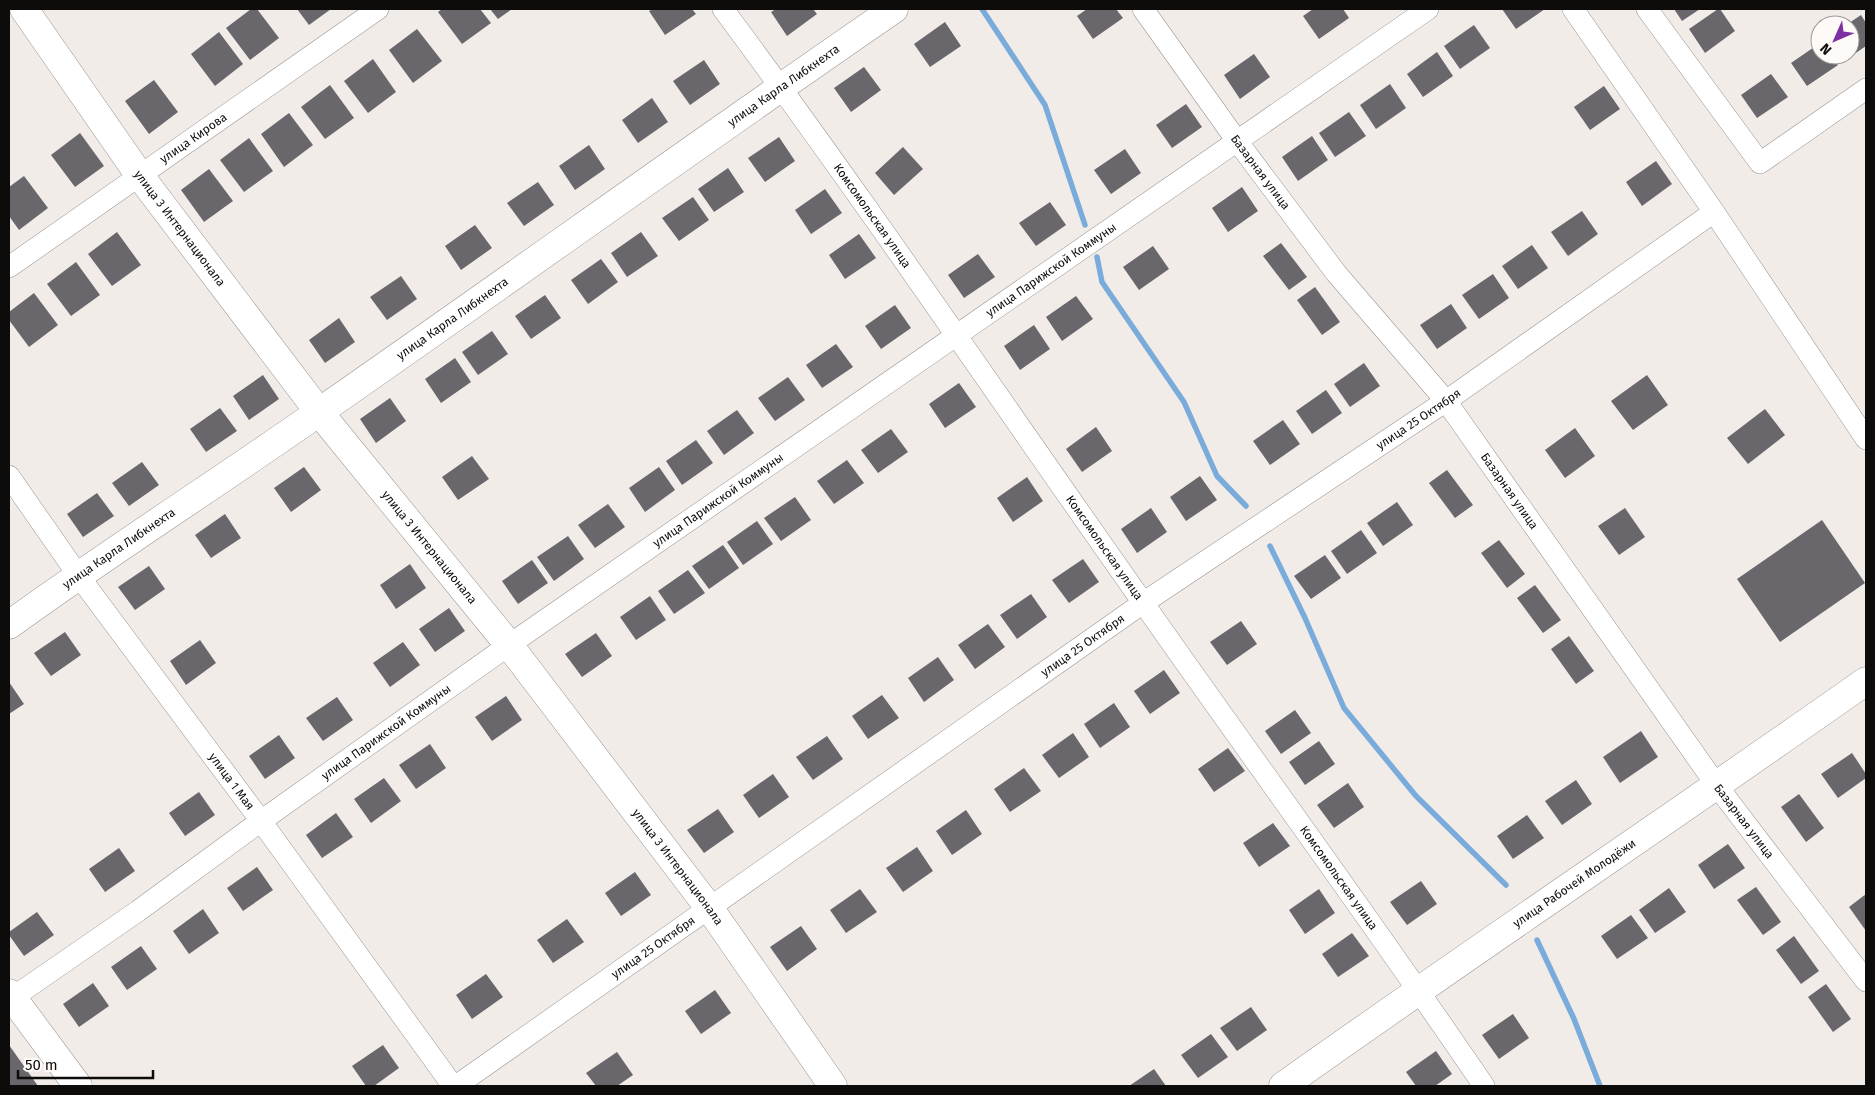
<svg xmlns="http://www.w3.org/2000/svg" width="1875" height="1095" font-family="'Fira Sans',sans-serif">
	<rect width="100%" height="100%" fill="#f2ece9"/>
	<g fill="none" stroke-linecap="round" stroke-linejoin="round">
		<g stroke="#79abdb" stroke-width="5.5">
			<path d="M982 9 1045 105 1085 225"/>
			<path d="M1097 257 1102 282 1184 402 1217 476 1246 506"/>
			<path d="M1270 546 1305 618 1344 708 1416 796 1506 885"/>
			<path d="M1537 940 1574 1019 1600 1086"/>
		</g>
	</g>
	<g fill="#6a676c">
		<path d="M251 9H257L279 38 250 60 226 28Z"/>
		<path d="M297 9H331L309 25Z"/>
		<path d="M442 9H480L491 23 462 44 438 12Z"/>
		<path d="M490 9H512L498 19Z"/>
		<path d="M653 9H692L696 14 665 35 649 11Z"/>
		<path d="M776 9H813L817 14 787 36 771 12Z"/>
		<path d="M1087 9H1116L1123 18 1093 39 1077 16Z"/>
		<path d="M1313 9H1343L1349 18 1319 39 1303 16Z"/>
		<path d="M1502 9H1545L1516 29Z"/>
		<path d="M1674 9H1700L1682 21Z"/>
		<path d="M1718 9H1720L1735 31 1705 53 1689 29Z"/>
		<path d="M1861 15 1866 23V46L1847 59 1844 55H1850V25H1846Z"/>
		<path d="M945 22 961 46 930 67 914 44Z"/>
		<path d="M1474 25 1490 48 1460 69 1444 46Z"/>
		<path d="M417 29 442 61 413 83 389 50Z"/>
		<path d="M219 32 243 64 215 86 191 54Z"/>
		<path d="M1820 43V55H1830L1838 65 1807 86 1791 63Z"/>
		<path d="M1437 52 1453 76 1423 97 1407 74Z"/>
		<path d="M1254 54 1270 77 1240 99 1224 75Z"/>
		<path d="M373 59 396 92 368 113 344 81Z"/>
		<path d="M704 60 720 84 690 105 673 81Z"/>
		<path d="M864 67 881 90 851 112 834 88Z"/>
		<path d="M1771 74 1788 97 1757 118 1741 95Z"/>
		<path d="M154 80 178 112 149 134 125 101Z"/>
		<path d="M1390 84 1406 108 1376 129 1360 105Z"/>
		<path d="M330 85 354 118 325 139 301 107Z"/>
		<path d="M1604 86 1620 109 1590 130 1574 107Z"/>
		<path d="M652 98 668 122 638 143 622 120Z"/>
		<path d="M1186 104 1202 127 1172 148 1156 125Z"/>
		<path d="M1349 112 1366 136 1335 157 1319 133Z"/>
		<path d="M289 113 313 145 284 167 261 134Z"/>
		<path d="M80 133 104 166 75 187 51 155Z"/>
		<path d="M1312 136 1328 160 1298 181 1282 157Z"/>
		<path d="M779 137 795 161 765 182 748 158Z"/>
		<path d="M249 138 273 171 244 192 220 160Z"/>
		<path d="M589 145 605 169 575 190 559 166Z"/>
		<path d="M903 147 923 169 894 195 875 173Z"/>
		<path d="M1125 149 1141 173 1111 194 1094 170Z"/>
		<path d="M1656 161 1672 184 1642 206 1626 182Z"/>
		<path d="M728 168 744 192 714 212 698 189Z"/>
		<path d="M209 169 233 201 204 222 181 190Z"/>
		<path d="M24 176 48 208 19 230 9 216V187Z"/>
		<path d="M538 182 554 205 524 226 507 203Z"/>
		<path d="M1242 187 1258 211 1228 232 1212 208Z"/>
		<path d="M825 189 842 213 811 234 795 210Z"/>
		<path d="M693 197 709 220 679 241 662 218Z"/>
		<path d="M1050 202 1066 225 1036 246 1019 223Z"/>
		<path d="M1582 211 1598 234 1568 256 1551 232Z"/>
		<path d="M475 225 492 248 461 270 445 246Z"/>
		<path d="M117 232 141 265 112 286 88 254Z"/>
		<path d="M641 232 658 256 627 277 611 253Z"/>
		<path d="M859 234 876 258 845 279 829 255Z"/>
		<path d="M1281 243 1307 277 1289 290 1263 256Z"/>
		<path d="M1532 245 1548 268 1518 289 1502 266Z"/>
		<path d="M1153 246 1169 269 1139 290 1123 267Z"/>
		<path d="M978 254 995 277 964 298 948 275Z"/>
		<path d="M601 259 618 282 588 304 571 280Z"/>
		<path d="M76 262 100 295 71 316 47 284Z"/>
		<path d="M1493 274 1509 298 1479 319 1462 295Z"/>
		<path d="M401 276 417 299 387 320 370 297Z"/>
		<path d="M1315 287 1340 322 1322 335 1297 300Z"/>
		<path d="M34 293 58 325 29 347 9 320V312Z"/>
		<path d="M545 295 561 318 531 339 515 316Z"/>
		<path d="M1076 296 1093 319 1062 341 1046 317Z"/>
		<path d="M1451 304 1467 328 1437 349 1420 325Z"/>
		<path d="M895 305 911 328 881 349 865 326Z"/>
		<path d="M339 318 355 342 325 363 309 340Z"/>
		<path d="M1034 325 1050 349 1020 370 1004 346Z"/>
		<path d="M492 331 508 354 478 375 462 352Z"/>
		<path d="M836 344 853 367 822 388 806 365Z"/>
		<path d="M455 358 471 382 441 403 425 379Z"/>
		<path d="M1364 363 1380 386 1350 407 1334 384Z"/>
		<path d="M263 375 279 399 249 420 233 396Z"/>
		<path d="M1647 375 1668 405 1633 430 1611 401Z"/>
		<path d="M788 377 805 400 775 421 758 398Z"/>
		<path d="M959 383 976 407 945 428 929 404Z"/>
		<path d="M1326 390 1342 413 1312 434 1296 411Z"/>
		<path d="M390 398 406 421 376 443 360 419Z"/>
		<path d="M220 408 237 431 206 452 190 429Z"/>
		<path d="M1765 409 1785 435 1748 464 1727 438Z"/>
		<path d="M737 410 754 433 724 455 707 431Z"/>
		<path d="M1283 420 1300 444 1270 465 1253 441Z"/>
		<path d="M1096 427 1112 451 1082 472 1066 449Z"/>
		<path d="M1575 428 1595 456 1565 478 1545 450Z"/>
		<path d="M891 429 908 452 878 473 861 450Z"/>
		<path d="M696 440 713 463 682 485 666 461Z"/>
		<path d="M472 456 489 479 458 500 442 477Z"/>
		<path d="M847 460 864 483 834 504 817 481Z"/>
		<path d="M142 462 159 485 129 506 112 483Z"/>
		<path d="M304 467 321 490 291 512 274 488Z"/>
		<path d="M659 467 675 490 645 512 629 488Z"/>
		<path d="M1447 470 1473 505 1455 518 1429 483Z"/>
		<path d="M1200 476 1217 500 1186 521 1170 497Z"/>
		<path d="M1027 477 1043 501 1013 522 997 498Z"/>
		<path d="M97 493 114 516 83 537 67 514Z"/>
		<path d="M795 497 811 520 781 541 764 518Z"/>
		<path d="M1397 502 1413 525 1383 546 1367 523Z"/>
		<path d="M608 504 625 527 595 548 578 525Z"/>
		<path d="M1151 508 1167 532 1137 553 1121 529Z"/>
		<path d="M1625 508 1645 537 1619 555 1598 526Z"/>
		<path d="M225 514 241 538 211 558 195 535Z"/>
		<path d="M1822 520 1865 583 1780 642 1737 579Z"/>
		<path d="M757 521 773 544 743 565 727 542Z"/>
		<path d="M1361 530 1377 553 1347 574 1331 551Z"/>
		<path d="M568 536 584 559 554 581 537 557Z"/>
		<path d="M1499 540 1525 574 1507 588 1481 553Z"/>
		<path d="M723 545 739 568 709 589 692 566Z"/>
		<path d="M1325 555 1341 578 1311 599 1294 576Z"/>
		<path d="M1083 559 1099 582 1069 603 1052 580Z"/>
		<path d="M532 560 548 583 518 604 502 581Z"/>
		<path d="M410 564 426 588 396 609 380 585Z"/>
		<path d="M149 566 165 589 135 610 118 587Z"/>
		<path d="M688 570 705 593 674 614 658 591Z"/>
		<path d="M1535 585 1561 620 1543 633 1517 598Z"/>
		<path d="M1031 594 1047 617 1017 639 1000 615Z"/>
		<path d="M650 596 666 620 636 640 620 617Z"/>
		<path d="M449 608 465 631 435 652 419 629Z"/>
		<path d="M1241 621 1257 644 1227 665 1210 642Z"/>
		<path d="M988 624 1005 647 975 669 958 645Z"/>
		<path d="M65 632 81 655 51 676 34 653Z"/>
		<path d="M596 633 612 656 582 677 565 654Z"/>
		<path d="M1569 636 1594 671 1576 684 1551 649Z"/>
		<path d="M200 640 216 663 186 685 170 661Z"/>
		<path d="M403 642 420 665 390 687 373 663Z"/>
		<path d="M938 657 954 680 924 702 908 678Z"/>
		<path d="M1164 670 1180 693 1150 714 1134 691Z"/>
		<path d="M9 682 24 704 9 714Z"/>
		<path d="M882 695 899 718 868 739 852 716Z"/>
		<path d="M506 696 522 720 492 741 475 717Z"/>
		<path d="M337 697 353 720 323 741 306 718Z"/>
		<path d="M1114 703 1130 727 1100 748 1084 724Z"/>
		<path d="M1295 710 1311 733 1281 754 1265 731Z"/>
		<path d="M1641 731 1658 757 1620 783 1603 757Z"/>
		<path d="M1073 733 1089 757 1059 778 1042 755Z"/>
		<path d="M279 735 295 758 265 779 249 756Z"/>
		<path d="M827 736 843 759 813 780 796 757Z"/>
		<path d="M1319 741 1335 764 1305 785 1289 762Z"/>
		<path d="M430 744 446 768 416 789 399 765Z"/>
		<path d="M1228 748 1245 771 1214 792 1198 769Z"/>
		<path d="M1852 753 1866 774V778L1838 798 1821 774Z"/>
		<path d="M1024 768 1041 791 1010 812 994 789Z"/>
		<path d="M773 774 789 797 759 818 743 795Z"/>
		<path d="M384 778 401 801 371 823 354 799Z"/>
		<path d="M1576 780 1592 804 1562 825 1545 801Z"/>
		<path d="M1348 783 1364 807 1334 828 1317 805Z"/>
		<path d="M199 792 215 815 185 836 169 813Z"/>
		<path d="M1799 794 1824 828 1806 842 1781 807Z"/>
		<path d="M718 809 734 832 704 853 687 830Z"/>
		<path d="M966 810 982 834 952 855 936 831Z"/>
		<path d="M336 813 353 837 322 858 306 835Z"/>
		<path d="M1527 815 1544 838 1513 859 1497 836Z"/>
		<path d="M1273 823 1290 846 1259 867 1243 843Z"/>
		<path d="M1728 844 1745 868 1714 889 1698 865Z"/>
		<path d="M917 847 933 871 903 892 886 868Z"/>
		<path d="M119 848 135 871 105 892 89 869Z"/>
		<path d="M257 867 273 890 243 911 227 888Z"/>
		<path d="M635 872 651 895 621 916 605 893Z"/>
		<path d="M1421 881 1437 904 1407 925 1390 902Z"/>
		<path d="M1756 887 1781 922 1763 935 1737 900Z"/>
		<path d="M1669 888 1686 912 1655 933 1639 910Z"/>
		<path d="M860 889 877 912 846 933 830 910Z"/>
		<path d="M1319 889 1335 913 1305 934 1289 910Z"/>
		<path d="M1866 894V931L1849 907Z"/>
		<path d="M203 909 219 933 189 954 173 931Z"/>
		<path d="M37 912 54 935 24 956 9 935V932Z"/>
		<path d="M1631 915 1648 938 1617 959 1601 936Z"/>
		<path d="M567 919 584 942 553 963 537 940Z"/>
		<path d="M801 926 817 949 787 971 770 947Z"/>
		<path d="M1352 933 1369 956 1338 977 1322 954Z"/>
		<path d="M1794 936 1819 971 1801 984 1776 950Z"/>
		<path d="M141 946 157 969 127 990 111 967Z"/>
		<path d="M486 974 503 997 472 1019 456 995Z"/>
		<path d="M93 983 109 1006 79 1027 63 1004Z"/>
		<path d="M1826 984 1851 1019 1833 1032 1808 997Z"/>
		<path d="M715 990 731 1013 701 1034 685 1011Z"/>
		<path d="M1251 1007 1267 1030 1237 1051 1220 1028Z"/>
		<path d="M1513 1014 1529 1038 1499 1059 1482 1035Z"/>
		<path d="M1211 1034 1228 1057 1198 1078 1181 1055Z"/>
		<path d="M9 1045 38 1086H9Z"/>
		<path d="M383 1045 399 1068 374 1086H366L352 1066Z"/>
		<path d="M1436 1051 1452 1074 1435 1086H1416L1406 1072Z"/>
		<path d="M617 1052 633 1075 617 1086H596L586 1073Z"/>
		<path d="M1154 1069 1166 1086H1129Z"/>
	</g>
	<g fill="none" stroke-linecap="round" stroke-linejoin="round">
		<defs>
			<g id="street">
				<path id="s1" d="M723 9C868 204 1004 406 1144 604 1257 765 1374 924 1484 1086"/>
				<path id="s2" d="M1143 9 1237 141 1336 273 1446 401 1717 786 1866 981"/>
				<path d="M1573 9 1714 212 1866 439"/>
				<path d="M1647 9 1760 163 1866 89"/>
				<path id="s3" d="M9 267 378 9"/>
				<path id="s4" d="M9 476 78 575 261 821 453 1086"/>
				<path id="s5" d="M12 998 138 911 261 821 509 645 1428 9"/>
				<path id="s6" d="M456 1086 1143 603 1446 401 1714 212"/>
			</g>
			<g id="secondary">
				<path id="s7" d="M24 9 140 176 319 412 509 645 710 909 833 1086"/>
				<path id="s8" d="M9 625C111 551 218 483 322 410 513 277 702 141 894 9"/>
				<path d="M9 993 78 1086"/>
				<path id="s9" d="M1283 1086C1476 949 1673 817 1866 681"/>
			</g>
		</defs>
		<use href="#street" stroke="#9b9693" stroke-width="22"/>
		<use href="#secondary" stroke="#9b9693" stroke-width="29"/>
		<use href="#street" stroke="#fff" stroke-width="21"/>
		<use href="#secondary" stroke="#fff" stroke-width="28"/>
	</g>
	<g text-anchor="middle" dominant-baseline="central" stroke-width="4.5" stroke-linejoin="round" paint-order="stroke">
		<g font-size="12" fill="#0e0c0b" stroke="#fefaf7">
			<text stroke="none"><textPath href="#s8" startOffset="944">улица Карла Либкнехта</textPath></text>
			<text stroke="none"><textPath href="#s3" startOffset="225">улица Кирова</textPath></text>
			<text stroke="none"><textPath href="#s2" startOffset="201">Базарная улица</textPath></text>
			<text stroke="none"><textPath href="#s1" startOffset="255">Комсомольская улица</textPath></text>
			<text stroke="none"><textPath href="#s7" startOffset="269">улица 3 Интернационала</textPath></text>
			<text stroke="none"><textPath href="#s5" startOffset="1269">улица Парижской Коммуны</textPath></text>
			<text stroke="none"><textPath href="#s8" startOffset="539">улица Карла Либкнехта</textPath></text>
			<text stroke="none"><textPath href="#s6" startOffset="1171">улица 25 Октября</textPath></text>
			<text stroke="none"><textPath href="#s2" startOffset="606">Базарная улица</textPath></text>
			<text stroke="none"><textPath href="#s5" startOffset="864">улица Парижской Коммуны</textPath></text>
			<text stroke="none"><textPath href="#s7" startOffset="674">улица 3 Интернационала</textPath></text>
			<text stroke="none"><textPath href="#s1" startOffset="660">Комсомольская улица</textPath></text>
			<text stroke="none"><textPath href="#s8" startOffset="134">улица Карла Либкнехта</textPath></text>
			<text stroke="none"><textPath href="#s6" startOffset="766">улица 25 Октября</textPath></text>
			<text stroke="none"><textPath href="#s5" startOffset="459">улица Парижской Коммуны</textPath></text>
			<text stroke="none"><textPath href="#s4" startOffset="378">улица 1 Мая</textPath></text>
			<text stroke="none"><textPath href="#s2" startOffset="1011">Базарная улица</textPath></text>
			<text stroke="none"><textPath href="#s7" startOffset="1079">улица 3 Интернационала</textPath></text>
			<text stroke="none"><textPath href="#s1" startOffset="1065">Комсомольская улица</textPath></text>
			<text stroke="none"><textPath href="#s9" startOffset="355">улица Рабочей Молодёжи</textPath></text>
			<text stroke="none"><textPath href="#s6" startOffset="241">улица 25 Октября</textPath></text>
		</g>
	</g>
	<rect width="1875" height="1095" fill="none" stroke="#0e0c0b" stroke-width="20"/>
	<g transform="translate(1835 40) rotate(225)"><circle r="24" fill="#fefaf7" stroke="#9e9b99"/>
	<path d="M0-4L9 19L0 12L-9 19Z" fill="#7d30a1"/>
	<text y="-8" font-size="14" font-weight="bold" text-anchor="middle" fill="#0e0c0b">N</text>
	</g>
	<path d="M18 1070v8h135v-8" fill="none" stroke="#0e0c0b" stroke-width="2.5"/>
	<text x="25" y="1070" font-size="15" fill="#0e0c0b" stroke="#fefaf7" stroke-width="4" paint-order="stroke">50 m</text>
</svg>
